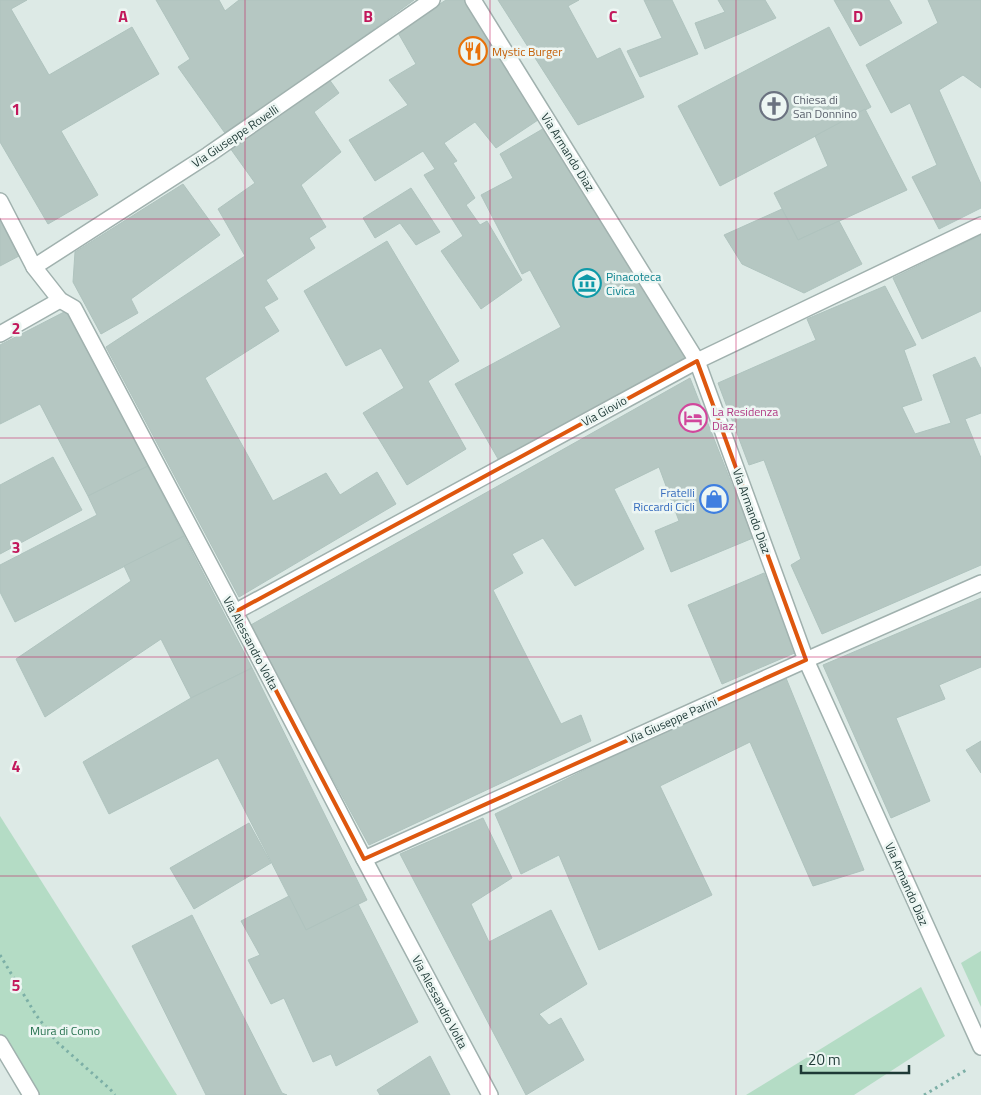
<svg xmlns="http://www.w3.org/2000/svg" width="981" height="1095" font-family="'Titillium Web',sans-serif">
	<rect width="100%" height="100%" fill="#ddeae6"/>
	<g fill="#b4dcc5">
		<path d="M0 816 177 1095H34L0 1037Z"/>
		<path d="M981 951V1007L961 963Z"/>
		<path d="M921 987 945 1036 854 1095H746Z"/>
	</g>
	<g fill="#b5c7c2" stroke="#afc3be">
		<path d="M0 0H27L11 9 49 75 132 27 159 74 61 131 98 195 48 224 0 142Z"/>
		<path d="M156 0H219L225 11 239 0H414L227 136 178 67 190 59Z"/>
		<path d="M446 0H466L541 118 496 148 475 122 444 143 457 161 453 163 475 198 466 205 480 225 487 221 522 280 481 309 441 251 463 236 424 175 435 169 423 151 375 181 349 140 408 105 389 80 416 64 397 31Z"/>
		<path d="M498 0H579L568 6 597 59 620 48 644 97 578 125Z"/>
		<path d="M644 0H672L698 54 640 77 627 51 662 38Z"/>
		<path d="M718 0H765L776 18 705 49 695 23 725 12Z"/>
		<path d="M834 0H889L902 23 860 46Z"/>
		<path d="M928 0H981V88L963 75 939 90 981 184V208L939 229 912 177 937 165 910 103 891 113 866 65 938 23Z"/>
		<path d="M829 27 871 107 720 186 678 106Z"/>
		<path d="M326 75 339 93 314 112 341 152 301 185 326 227 309 238 315 248 266 280 278 299 264 307 279 331 205 378 273 501 326 473 340 495 377 472 396 504 239 597 106 347 245 256 218 209 255 183 230 148Z"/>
		<path d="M865 109 907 190 798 240 774 193 828 166 815 136Z"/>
		<path d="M546 127 689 360 501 464 455 384 561 327 530 270 522 274 481 195 513 178 500 154Z"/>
		<path d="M183 184 220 235 131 299 138 313 101 334 73 282 75 252Z"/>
		<path d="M411 188 440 232 416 245 400 223 375 238 363 218Z"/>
		<path d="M782 209 798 240 839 221 862 264 804 293 742 264 724 235Z"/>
		<path d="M0 219 19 256 0 266Z"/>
		<path d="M981 235V311L922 339 893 278Z"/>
		<path d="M387 241 459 361 428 381 466 449 407 485 363 413 404 388 381 348 346 366 304 291Z"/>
		<path d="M885 286 916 345 904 350 922 400 902 407 915 434 951 423 933 375 975 357 981 369V413L965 419 981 458V565L822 634 791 565 801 559 764 460 749 465 718 383 816 340 807 319Z"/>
		<path d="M68 310 148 466 88 496 40 404 0 424V345Z"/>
		<path d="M690 378 753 538 671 572 655 531 679 521 659 467 614 489 644 549 575 586 543 538 512 554 523 573 493 590 561 724 581 715 591 741 369 845 249 626Z"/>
		<path d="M53 457 82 510 0 554V485Z"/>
		<path d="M148 466 184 536 15 622 0 592V565L97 515 88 496Z"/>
		<path d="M184 536 252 668 191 698 161 639 45 717 16 659 131 581 124 566Z"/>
		<path d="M764 573 797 652 722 684 688 605Z"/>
		<path d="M981 598V667L939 685 945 699 896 718 930 801 891 818 823 665Z"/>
		<path d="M252 668 367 900 306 930 218 758 109 814 83 762 191 698Z"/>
		<path d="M786 678 864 870 813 886 750 742 660 786 712 895 599 950 559 855 521 874 495 814 605 760Z"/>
		<path d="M981 741V773L966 750Z"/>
		<path d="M483 818 512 878 471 904 489 942 551 910 587 984 539 1014 549 1025 561 1018 584 1060 526 1095 400 854Z"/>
		<path d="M249 823 271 863 194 909 170 868Z"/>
		<path d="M289 896 306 930 358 904 418 1022 336 1066 331 1054 313 1062 284 998 271 1004 248 960 260 955 241 921Z"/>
		<path d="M192 915 282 1093 287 1095H206L132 946Z"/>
		<path d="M430 1056 450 1095H380L377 1090Z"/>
	</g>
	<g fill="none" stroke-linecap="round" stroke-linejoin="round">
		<defs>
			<g id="minor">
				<path d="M473 0 697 361 806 660 981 1047"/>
				<path d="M0 201 34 267 60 300 74 308 235 612 364 859 490 1095"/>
				<path d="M34 267 208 155 432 0"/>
				<path d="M0 334 60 300"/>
				<path d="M235 612 697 361 981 225"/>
				<path d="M364 859 806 660 981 583"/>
				<path d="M0 1043 31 1095"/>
			</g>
		</defs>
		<use href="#minor" stroke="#a0b1ae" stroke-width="18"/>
		<g stroke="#7cafa6" stroke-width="3" stroke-dasharray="2.5 4" stroke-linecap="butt">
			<path d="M0 955 36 1015 57 1042 110 1089 115 1095"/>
			<path d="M924 1095 968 1069"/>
		</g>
		<use href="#minor" stroke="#fff" stroke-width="15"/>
	</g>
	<path fill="none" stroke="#de570e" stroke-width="4" stroke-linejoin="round" d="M697 361 806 660 364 859 235 612Z"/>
	<path fill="none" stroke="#c2185b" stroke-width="1" stroke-opacity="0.55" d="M245 0V1095M490 0V1095M736 0V1095M0 219H981M0 438H981M0 657H981M0 876H981"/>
	<defs>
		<symbol id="restaurant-ring" viewBox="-11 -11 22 22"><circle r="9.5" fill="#edf6f3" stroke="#e8710a" stroke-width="1.5"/><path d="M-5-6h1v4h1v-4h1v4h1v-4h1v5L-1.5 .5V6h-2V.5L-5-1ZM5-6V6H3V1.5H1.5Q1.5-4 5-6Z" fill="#e8710a"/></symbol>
		<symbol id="church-ring" viewBox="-11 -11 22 22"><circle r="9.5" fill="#edf6f3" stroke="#6b7280" stroke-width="1.5"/><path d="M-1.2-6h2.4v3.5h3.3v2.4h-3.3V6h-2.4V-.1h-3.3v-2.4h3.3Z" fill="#6b7280"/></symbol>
		<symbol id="museum-ring" viewBox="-11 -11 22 22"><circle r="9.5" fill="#edf6f3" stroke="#0f9aa8" stroke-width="1.5"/><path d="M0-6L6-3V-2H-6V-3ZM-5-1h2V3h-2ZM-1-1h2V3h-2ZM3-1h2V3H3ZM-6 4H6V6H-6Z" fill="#0f9aa8"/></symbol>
		<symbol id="hotel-ring" viewBox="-11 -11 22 22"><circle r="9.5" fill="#edf6f3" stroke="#d1479c" stroke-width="1.5"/><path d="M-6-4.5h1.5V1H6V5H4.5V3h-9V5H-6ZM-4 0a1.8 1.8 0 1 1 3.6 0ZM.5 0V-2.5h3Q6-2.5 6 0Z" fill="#d1479c"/></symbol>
		<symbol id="shop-ring" viewBox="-11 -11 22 22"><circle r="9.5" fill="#edf6f3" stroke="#3f7fe0" stroke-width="1.5"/><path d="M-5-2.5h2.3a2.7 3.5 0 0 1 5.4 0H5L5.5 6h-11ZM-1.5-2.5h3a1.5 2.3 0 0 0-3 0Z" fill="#3f7fe0"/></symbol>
	</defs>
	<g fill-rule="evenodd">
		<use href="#restaurant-ring" x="457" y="35" width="32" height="32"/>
		<use href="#church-ring" x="758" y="90" width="32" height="32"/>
		<use href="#museum-ring" x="571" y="267" width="32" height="32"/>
		<use href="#hotel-ring" x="677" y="402" width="32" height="32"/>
		<use href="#shop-ring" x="698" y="483" width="32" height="32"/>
	</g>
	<g text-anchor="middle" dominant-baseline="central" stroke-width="5" stroke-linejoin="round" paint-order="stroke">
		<g font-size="12" fill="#c56008" stroke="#edf6f3" text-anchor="start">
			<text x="492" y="51">Mystic Burger</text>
		</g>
		<g font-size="12" fill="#5b616d" stroke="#edf6f3" text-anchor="start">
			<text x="793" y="99">Chiesa di<tspan x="793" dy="14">San Donnino</tspan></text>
		</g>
		<g font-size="12" fill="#1e3936" stroke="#edf6f3">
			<text transform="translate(235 136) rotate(-34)">Via Giuseppe Rovelli</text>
			<text transform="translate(568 152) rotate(58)">Via Armando Diaz</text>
			<text transform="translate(604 411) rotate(-29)">Via Giovio</text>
			<text transform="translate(752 511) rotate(70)">Via Armando Diaz</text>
			<text transform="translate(251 643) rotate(62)">Via Alessandro Volta</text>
			<text transform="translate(672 720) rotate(-24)">Via Giuseppe Parini</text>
			<text transform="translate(907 884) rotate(66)">Via Armando Diaz</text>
			<text transform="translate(440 1002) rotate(62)">Via Alessandro Volta</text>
		</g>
		<g font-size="12" fill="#0d838f" stroke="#edf6f3" text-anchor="start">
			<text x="606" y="276">Pinacoteca<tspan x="606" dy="14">Civica</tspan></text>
		</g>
		<g font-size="12" fill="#b23c85" stroke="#edf6f3" text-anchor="start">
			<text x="712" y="411">La Residenza<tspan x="712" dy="14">Diaz</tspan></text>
		</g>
		<g font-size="12" fill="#366cbe" stroke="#edf6f3" text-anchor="end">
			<text x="695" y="492">Fratelli<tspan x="695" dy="14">Riccardi Cicli</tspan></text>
		</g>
		<g font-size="12" fill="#27724f" stroke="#edf6f3">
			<text x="65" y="1030">Mura di Como</text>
		</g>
	</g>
	<g font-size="16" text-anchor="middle" font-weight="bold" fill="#c2185b" stroke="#edf6f3" stroke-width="5" stroke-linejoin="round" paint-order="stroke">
		<text x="123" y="22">A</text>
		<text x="368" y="22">B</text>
		<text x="613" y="22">C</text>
		<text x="858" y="22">D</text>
		<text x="16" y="115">1</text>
		<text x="16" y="334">2</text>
		<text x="16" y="553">3</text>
		<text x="16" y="772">4</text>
		<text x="16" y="991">5</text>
	</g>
	<path d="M801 1065v8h108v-8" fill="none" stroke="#1e3936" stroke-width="2.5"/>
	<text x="808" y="1065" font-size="15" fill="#1e3936" stroke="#edf6f3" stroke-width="4" paint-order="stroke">20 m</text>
</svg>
